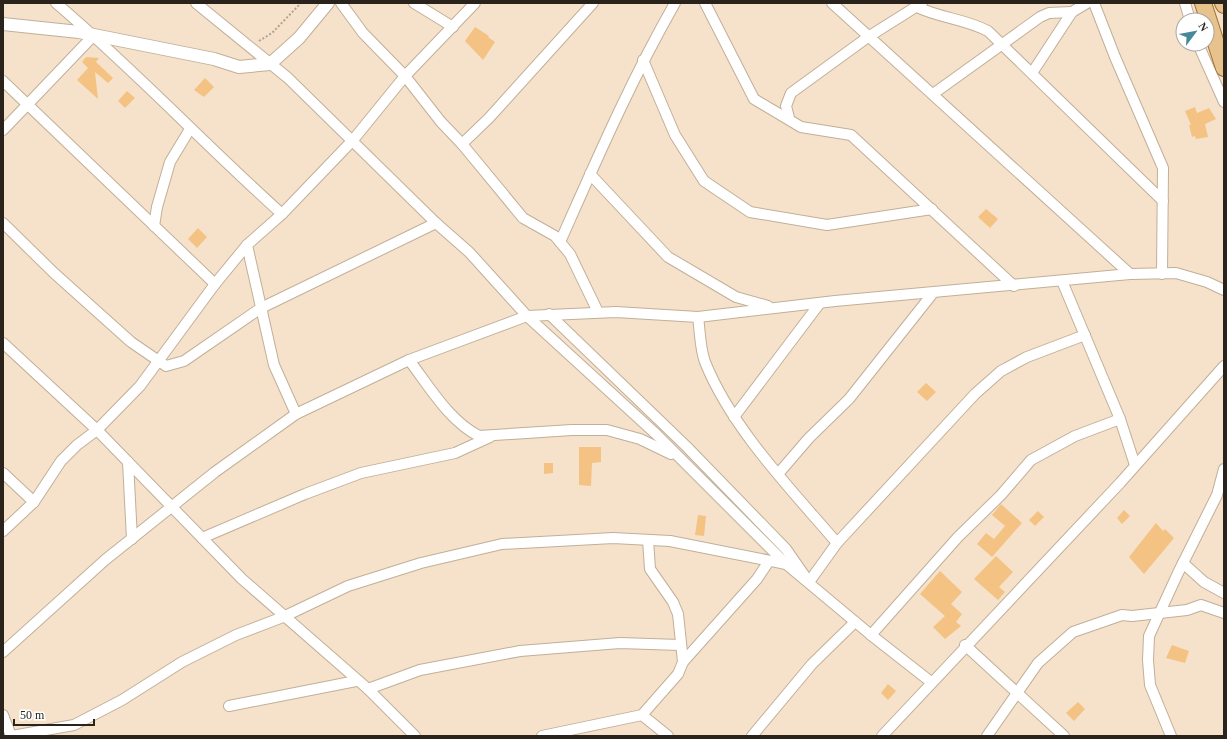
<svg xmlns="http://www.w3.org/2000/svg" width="1227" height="739" font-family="Georgia,serif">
	<rect width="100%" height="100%" fill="#f6e2cb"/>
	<g fill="#f4c283">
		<path d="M475 27 489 36 488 37 495 42 483 60 465 41Z"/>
		<path d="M86 57 99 58 96 62 113 78 108 83 95 72 98 99 77 80 88 68 82 62Z"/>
		<path d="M205 78 214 87 204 97 194 90Z"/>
		<path d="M127 91 135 98 125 108 118 101Z"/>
		<path d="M1195 107 1197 113 1209 108 1216 119 1205 124 1208 137 1196 139 1195 136 1192 137 1189 125H1191L1185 111Z"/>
		<path d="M986 209 998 219 990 228 978 217Z"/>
		<path d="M198 228 207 237 197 248 188 239Z"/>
		<path d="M926 383 936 392 927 401 917 392Z"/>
		<path d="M579 447H601V462L592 463 591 486 579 485Z"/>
		<path d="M544 463H553V473L544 474Z"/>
		<path d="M1001 504 1022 523 992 557 977 544 986 533 994 539 1005 526 992 515Z"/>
		<path d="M1124 510 1130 516 1122 524 1117 518Z"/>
		<path d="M1038 511 1044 517 1035 526 1029 520Z"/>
		<path d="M698 515 706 516 704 536 695 535Z"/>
		<path d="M1156 523 1163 531 1165 529 1174 538 1144 574 1129 557Z"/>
		<path d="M996 556 1013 572 999 587 1005 592 998 600 974 579Z"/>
		<path d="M940 571 962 592 951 604 962 614 956 622 961 626 945 639 933 627 945 616 920 594Z"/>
		<path d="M1172 645 1189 651 1185 663 1166 658Z"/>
		<path d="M888 684 896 691 888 700 881 693Z"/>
		<path d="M1078 702 1085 709 1074 721 1066 713Z"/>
	</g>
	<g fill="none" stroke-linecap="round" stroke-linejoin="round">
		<defs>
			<g id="minor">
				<path d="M56 3C135 70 205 145 282 214"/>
				<path d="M196 3 288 78 436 223 469 252 527 316 656 434 786 564 871 635 931 682"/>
				<path d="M341 3 363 33 405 76 441 122 462 144 489 118 593 3"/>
				<path d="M414 3 453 27"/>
				<path d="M705 3 754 99 801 127 851 135 1014 286"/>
				<path d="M832 3 1130 274"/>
				<path d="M1094 3 1115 57 1163 168 1162 274"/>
				<path d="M1185 3 1190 20"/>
				<path d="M917 7C940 18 965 19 988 31L1163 201"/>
				<path d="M1198 44 1224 102"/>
				<path d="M643 60 675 135 704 181 750 212 827 225 932 209"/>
				<path d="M1032 73 1072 12 1087 3"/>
				<path d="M3 81 215 284"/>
				<path d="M933 94 1040 17 1049 13 1072 12"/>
				<path d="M789 118 786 106 791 93 868 37 922 3"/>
				<path d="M3 130 94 35"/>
				<path d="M462 144 523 218 555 236 570 254 598 312"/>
				<path d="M590 174 668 257 736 297 768 306"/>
				<path d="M3 223 54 273 131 342 166 366 184 361 261 308 436 223"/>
				<path d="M154 226 157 207 170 162 190 129"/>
				<path d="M560 242C596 161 631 80 675 3"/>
				<path d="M247 245 274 365 296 414"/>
				<path d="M1062 281 1120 419 1135 465"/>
				<path d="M549 314 686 446 786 549 809 582 837 543 975 394 1001 371 1027 357 1085 335"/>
				<path d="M698 317C700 331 700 349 705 362 732 429 791 489 837 543"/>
				<path d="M3 343 97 430 242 579 368 689 415 736"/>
				<path d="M409 360C429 386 449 421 479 436L572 430H607L640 439 671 454"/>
				<path d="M734 417 820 303"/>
				<path d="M128 462 132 539"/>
				<path d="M3 473 34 502"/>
				<path d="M778 474 809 438 849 399 933 293"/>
				<path d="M3 531 34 502 61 461 77 445 97 430 140 386 215 284 247 245 282 214 353 140 405 76 475 3"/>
				<path d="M202 538 305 494 361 473 455 453 490 437"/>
				<path d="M648 540 650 569 673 602 678 614 683 662"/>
				<path d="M1183 563 1204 582 1224 593"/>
				<path d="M871 635 958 537 1001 495 1031 460 1075 436 1120 419"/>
				<path d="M965 645 1064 736"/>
				<path d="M3 652 105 560 215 472 296 414 409 360 527 316 616 312 698 317 835 301 1130 274 1176 273 1207 282 1224 290"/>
				<path d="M368 689 420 670 520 651 620 643 680 645"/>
				<path d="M229 706 356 681"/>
				<path d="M3 715 11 736"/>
				<path d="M642 715 668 736"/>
				<path d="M12 736 74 725 122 700 182 662 236 635 283 617 348 586 421 563 502 544 613 538 670 541 786 564"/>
				<path d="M542 736 642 715 678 674 683 662 757 579 769 561"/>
				<path d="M752 736 812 664 855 622"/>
				<path d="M882 736 1120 483 1224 366"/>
				<path d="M987 736 1038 663 1073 632 1122 615 1132 616 1187 610 1201 605 1224 613"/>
				<path d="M1171 736 1150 685 1148 660 1149 636 1178 573 1217 495 1224 469"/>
			</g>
			<path id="tertiary" d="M3 24 79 32 214 59 239 67 270 64 299 38 328 3"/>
			<g id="primary">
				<path d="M1203 3 1224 68"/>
				<path d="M1223 3 1224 5"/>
			</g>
		</defs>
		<use href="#minor" stroke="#c1af98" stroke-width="12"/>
		<use href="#tertiary" stroke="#c1af98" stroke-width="14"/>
		<use href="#primary" stroke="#9c7032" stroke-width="18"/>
		<path stroke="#b1a290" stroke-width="2" stroke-dasharray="2 2" stroke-linecap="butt" d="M259 41 272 33 301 3"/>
		<use href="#minor" stroke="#fff" stroke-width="10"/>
		<use href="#tertiary" stroke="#fff" stroke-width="12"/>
		<use href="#primary" stroke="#e8c28c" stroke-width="16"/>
	</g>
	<rect width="1227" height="739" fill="none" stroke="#2a231b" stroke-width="8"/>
	<g transform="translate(1195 32) rotate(58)"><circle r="19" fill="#ffffff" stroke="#aaa7a4"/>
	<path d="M0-3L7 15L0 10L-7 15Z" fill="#468999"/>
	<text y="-6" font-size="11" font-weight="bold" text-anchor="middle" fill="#2a231b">N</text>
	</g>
	<path d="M14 719v6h80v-6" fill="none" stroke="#2a231b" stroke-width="2"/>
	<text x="20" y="719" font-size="12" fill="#2a231b" stroke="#ffffff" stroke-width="3" paint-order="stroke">50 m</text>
</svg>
